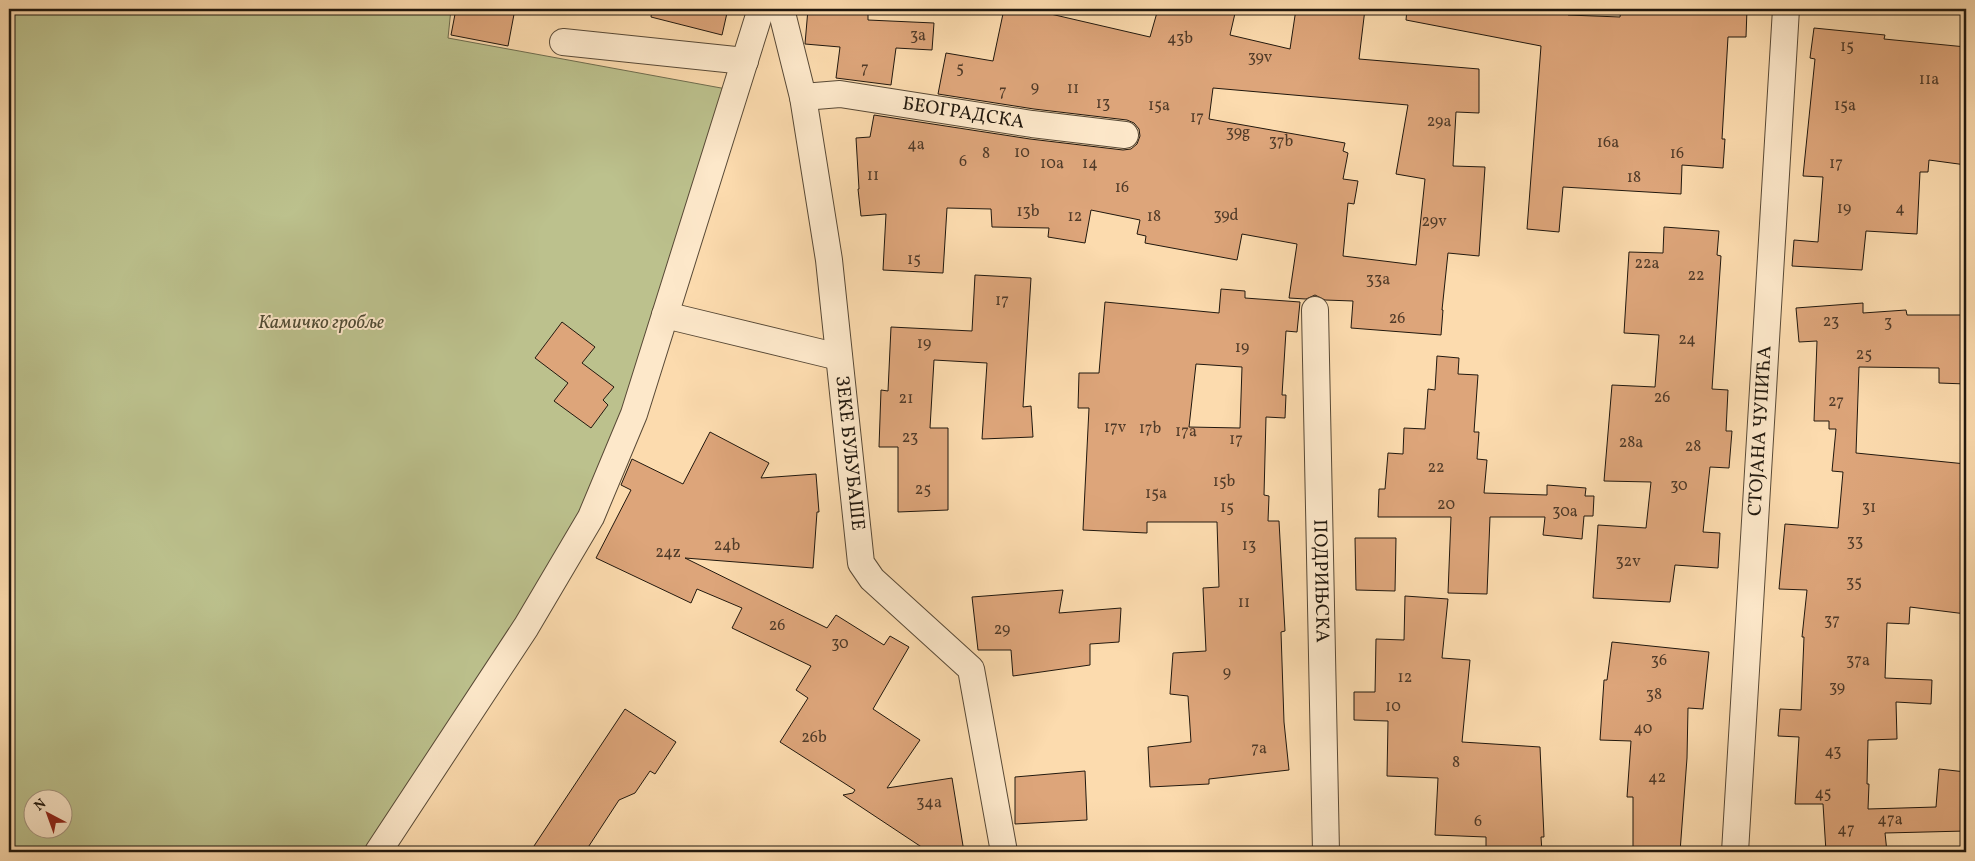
<svg xmlns="http://www.w3.org/2000/svg" width="1975" height="861" font-family="Vollkorn,serif">
	<rect width="100%" height="100%" fill="#fcdbae"/>
	<filter id="stains"><feTurbulence type="fractalNoise" baseFrequency=".004" numOctaves="4"/><feColorMatrix values="0 0 0 0 .2 0 0 0 0 .09 0 0 0 0 .02 0 0 0 .5 -.17"/></filter>
	<radialGradient id="worn" r=".72"><stop offset=".6" stop-color="#630" stop-opacity="0"/><stop offset="1" stop-color="#630" stop-opacity=".3"/></radialGradient>
	<path fill="#bcc18d" stroke="#6e6c4e" fill-rule="evenodd" d="M9 9H451L448 38 743 92 589 499 532 626 373 852H9ZM32 798H62V828H32Z"/>
	<g fill="#dda57a" stroke="#21180e" fill-rule="evenodd">
		<path d="M456 9H515L508 46 451 35Z"/>
		<path d="M652 9H710L727 13 722 35 651 17Z"/>
		<path d="M808 9H868V20L934 23 932 50 896 48 891 85 836 78 840 47 805 44Z"/>
		<path d="M1004 9H1029L1150 37 1158 9H1236L1230 35 1290 49 1296 9H1365L1359 59 1479 69V113L1456 112 1453 166 1485 167 1479 256 1448 253 1442 310H1443L1441 335 1351 328 1353 301 1325 300 1315 295 1306 299 1289 298 1297 244 1242 234 1237 260 1145 243 1146 236 1137 234 1140 220 1091 210 1085 243 1048 237 1049 228 992 227 991 209 947 208 943 273 883 270 886 214 861 216 858 189H859L856 138 870 137 874 115 1030 139 1123 150 1131 149 1137 144 1140 136 1139 129 1134 123 1127 120 1034 109 938 94 946 53 993 61ZM1213 88 1408 105 1396 174 1425 179 1416 265 1343 256 1348 203 1354 204 1358 181 1343 179 1348 153 1343 151 1345 143 1209 119Z"/>
		<path d="M1407 9H1569L1568 15 1620 17 1621 9H1747L1746 37H1728L1722 139H1725L1723 168 1682 165 1681 194 1563 187 1559 232 1527 229 1541 46 1406 20Z"/>
		<path d="M1814 28 1885 35 1884 39 1966 47V165L1929 160 1928 172H1920L1917 234 1866 231 1862 270 1792 266 1794 240 1818 242 1823 177 1803 176 1815 59 1810 58Z"/>
		<path d="M1664 227 1719 231 1717 255 1721 256 1712 389 1728 390 1726 431H1732L1729 468 1710 467 1703 532 1720 533 1718 568 1675 565 1670 602 1593 598 1598 525 1646 528 1651 482 1604 481 1612 385 1655 387 1659 335 1624 333 1629 252 1663 253Z"/>
		<path d="M975 275 1031 278 1023 407 1031 406 1033 437 982 439 987 363 934 360 930 428H948V510L898 512V447H879L881 390 888 391 891 327 972 331Z"/>
		<path d="M1221 289 1245 291V298L1300 302 1297 332 1286 331 1282 395H1286L1285 418 1266 417 1264 495 1269 496 1268 521H1279L1285 631 1281 632 1284 722 1289 770 1209 779V784L1150 787 1148 747 1191 742 1188 696 1170 694 1173 653 1206 651 1203 588 1219 587 1217 522H1147V533L1083 530 1089 408H1078L1079 373H1099L1105 302 1219 313ZM1196 364 1242 367 1240 428 1189 427Z"/>
		<path d="M1863 303V313L1906 310 1907 315H1966V384L1939 383V368L1859 367 1856 453 1966 464V614L1910 607 1909 624 1887 623 1885 678 1932 680 1931 704 1896 702 1897 739 1868 740 1867 784H1869L1868 809 1936 807 1939 769 1966 772V831L1885 833 1887 852H1826L1823 804H1795L1799 737 1778 736 1780 709 1801 710 1804 637H1802L1807 590 1779 589 1785 524 1838 528 1843 472 1832 471 1836 429H1829V421H1814L1817 341 1799 342 1796 308Z"/>
		<path d="M562 322 595 347 582 363 614 387 603 400 608 405 591 428 554 401 568 383 535 358Z"/>
		<path d="M1437 356 1459 358 1458 374 1478 375 1474 432H1479L1477 459 1487 460 1484 493 1547 495V485L1586 488 1585 496H1594L1593 516H1584L1582 539 1543 535 1545 517H1490L1487 594 1448 593 1451 517H1378L1379 489H1385L1388 453 1403 454 1404 428 1425 429 1428 389 1435 390Z"/>
		<path d="M710 432 769 463 761 478 816 474 819 512H817L813 568 685 558 827 628 836 615 884 645 890 636 909 647 873 709 920 740 887 788 952 778 964 852H929L843 795 853 793 855 790 780 742 808 698 796 690 811 666 732 628 742 608 697 589 691 603 596 558 631 490 621 485 632 459 683 484Z"/>
		<path d="M1355 538H1396L1395 591 1356 590Z"/>
		<path d="M1063 590 1059 613 1121 608 1119 642 1090 644V665L1013 676 1011 650H978L972 597Z"/>
		<path d="M1405 596 1448 599 1442 658 1470 660 1462 742 1540 747 1544 837H1541L1542 852H1486V837L1435 835 1438 778 1387 776 1388 721 1354 720V692H1375L1376 639 1404 640Z"/>
		<path d="M1612 642 1709 652 1703 709 1688 708 1687 758 1680 852H1633V797H1627L1631 741 1600 740 1604 680H1607Z"/>
		<path d="M625 709 676 742 655 774 650 771 635 793 619 800 585 852H530Z"/>
		<path d="M1085 771 1087 820 1015 824V777Z"/>
	</g>
	<g fill="none" stroke-linecap="round" stroke-linejoin="round">
		<defs>
			<g id="street">
				<path id="s1" d="M781 9 803 97 829 260 861 563 872 579 971 669 1004 852"/>
				<path d="M563 42 745 61"/>
				<path id="s2" d="M803 97 840 94 1032 124 1125 135"/>
				<path id="s3" d="M1315 310 1326 852"/>
				<path d="M665 315 839 357"/>
				<path d="M378 852 526 627 591 517 634 414 761 9"/>
				<path id="s4" d="M1735 852 1786 9"/>
			</g>
		</defs>
		<use href="#street" stroke="#584936" stroke-width="28"/>
		<use href="#street" stroke="#fde8ca" stroke-width="26"/>
	</g>
	<g text-anchor="middle" dominant-baseline="central" stroke-width="4" stroke-linejoin="round" paint-order="stroke">
		<g font-size="16" fill="#503b29">
			<text x="918" y="36">3a</text>
			<text x="1180" y="39">43b</text>
			<text x="1847" y="47">15</text>
			<text x="1260" y="58">39v</text>
			<text x="865" y="69">7</text>
			<text x="960" y="69">5</text>
			<text x="1929" y="80">11a</text>
			<text x="1035" y="88">9</text>
			<text x="1073" y="89">11</text>
			<text x="1003" y="92">7</text>
			<text x="1103" y="104">13</text>
			<text x="1159" y="106">15a</text>
			<text x="1845" y="106">15a</text>
			<text x="1197" y="118">17</text>
			<text x="1439" y="122">29a</text>
			<text x="1238" y="133">39g</text>
			<text x="1281" y="142">37b</text>
			<text x="1608" y="143">16a</text>
			<text x="916" y="145">4a</text>
			<text x="1022" y="153">10</text>
			<text x="986" y="154">8</text>
			<text x="1677" y="154">16</text>
			<text x="963" y="162">6</text>
			<text x="1052" y="164">10a</text>
			<text x="1090" y="164">14</text>
			<text x="1836" y="164">17</text>
			<text x="873" y="176">11</text>
			<text x="1634" y="178">18</text>
			<text x="1122" y="188">16</text>
			<text x="1844" y="209">19</text>
			<text x="1900" y="209">4</text>
			<text x="1028" y="212">13b</text>
			<text x="1226" y="216">39d</text>
			<text x="1075" y="217">12</text>
			<text x="1154" y="217">18</text>
			<text x="1434" y="222">29v</text>
			<text x="914" y="260">15</text>
			<text x="1647" y="264">22a</text>
			<text x="1696" y="276">22</text>
			<text x="1378" y="280">33a</text>
			<text x="1002" y="301">17</text>
			<text x="1397" y="319">26</text>
			<text x="1831" y="322">23</text>
			<text x="1888" y="323">3</text>
			<text x="1687" y="340">24</text>
			<text x="924" y="344">19</text>
			<text x="1242" y="348">19</text>
			<text x="1864" y="355">25</text>
			<text x="1662" y="398">26</text>
			<text x="906" y="399">21</text>
			<text x="1836" y="402">27</text>
			<text x="1115" y="428">17v</text>
			<text x="1150" y="429">17b</text>
			<text x="1186" y="432">17a</text>
			<text x="910" y="438">23</text>
			<text x="1236" y="440">17</text>
			<text x="1631" y="443">28a</text>
			<text x="1693" y="447">28</text>
			<text x="1436" y="468">22</text>
			<text x="1224" y="482">15b</text>
			<text x="1679" y="486">30</text>
			<text x="923" y="490">25</text>
			<text x="1156" y="494">15a</text>
			<text x="1446" y="505">20</text>
			<text x="1227" y="508">15</text>
			<text x="1869" y="508">31</text>
			<text x="1565" y="512">30a</text>
			<text x="1855" y="542">33</text>
			<text x="727" y="546">24b</text>
			<text x="1249" y="546">13</text>
			<text x="668" y="553">24z</text>
			<text x="1628" y="562">32v</text>
			<text x="1854" y="583">35</text>
			<text x="1244" y="603">11</text>
			<text x="1832" y="621">37</text>
			<text x="777" y="626">26</text>
			<text x="1002" y="630">29</text>
			<text x="840" y="644">30</text>
			<text x="1659" y="661">36</text>
			<text x="1858" y="661">37a</text>
			<text x="1227" y="673">9</text>
			<text x="1405" y="678">12</text>
			<text x="1837" y="688">39</text>
			<text x="1654" y="695">38</text>
			<text x="1393" y="707">10</text>
			<text x="1643" y="729">40</text>
			<text x="814" y="738">26b</text>
			<text x="1259" y="749">7a</text>
			<text x="1833" y="752">43</text>
			<text x="1456" y="763">8</text>
			<text x="1657" y="778">42</text>
			<text x="1823" y="794">45</text>
			<text x="929" y="803">34a</text>
			<text x="1890" y="820">47a</text>
			<text x="1478" y="822">6</text>
			<text x="1846" y="830">47</text>
		</g>
		<g font-size="19" fill="#21180e" stroke="#fde8ca">
			<text stroke="none"><textPath href="#s2" startOffset="162">БЕОГРАДСКА</textPath></text>
			<text stroke="none"><textPath href="#s4" startOffset="422">СТОЈАНА ЧУПИЋА</textPath></text>
			<text stroke="none"><textPath href="#s1" startOffset="450">ЗЕКЕ БУЉУБАШЕ</textPath></text>
			<text stroke="none"><textPath href="#s3" startOffset="271">ПОДРИЊСКА</textPath></text>
		</g>
		<g font-size="19" font-style="italic" fill="#504b34" stroke="#fde8ca">
			<text x="321" y="323">Камичко гробље</text>
		</g>
	</g>
	<rect width="1975" height="861" fill="none" stroke="#fcdbae" stroke-width="30"/>
	<rect x="10" y="10" width="1955" height="841" fill="none" stroke="#21180e" stroke-width="2.5"/>
	<rect x="15" y="15" width="1945" height="831" fill="none" stroke="#21180e"/>
	<g transform="translate(48 814) rotate(319)"><circle r="24" fill="#fde8ca" stroke="#a5957f"/>
	<path d="M0-4L9 19L0 12L-9 19Z" fill="#8f2418"/>
	<text y="-8" font-size="14" font-weight="bold" text-anchor="middle" fill="#21180e">N</text>
	</g>
	<rect width="100%" height="100%" filter="url(#stains)"/>
	<rect width="100%" height="100%" fill="url(#worn)"/>
</svg>
